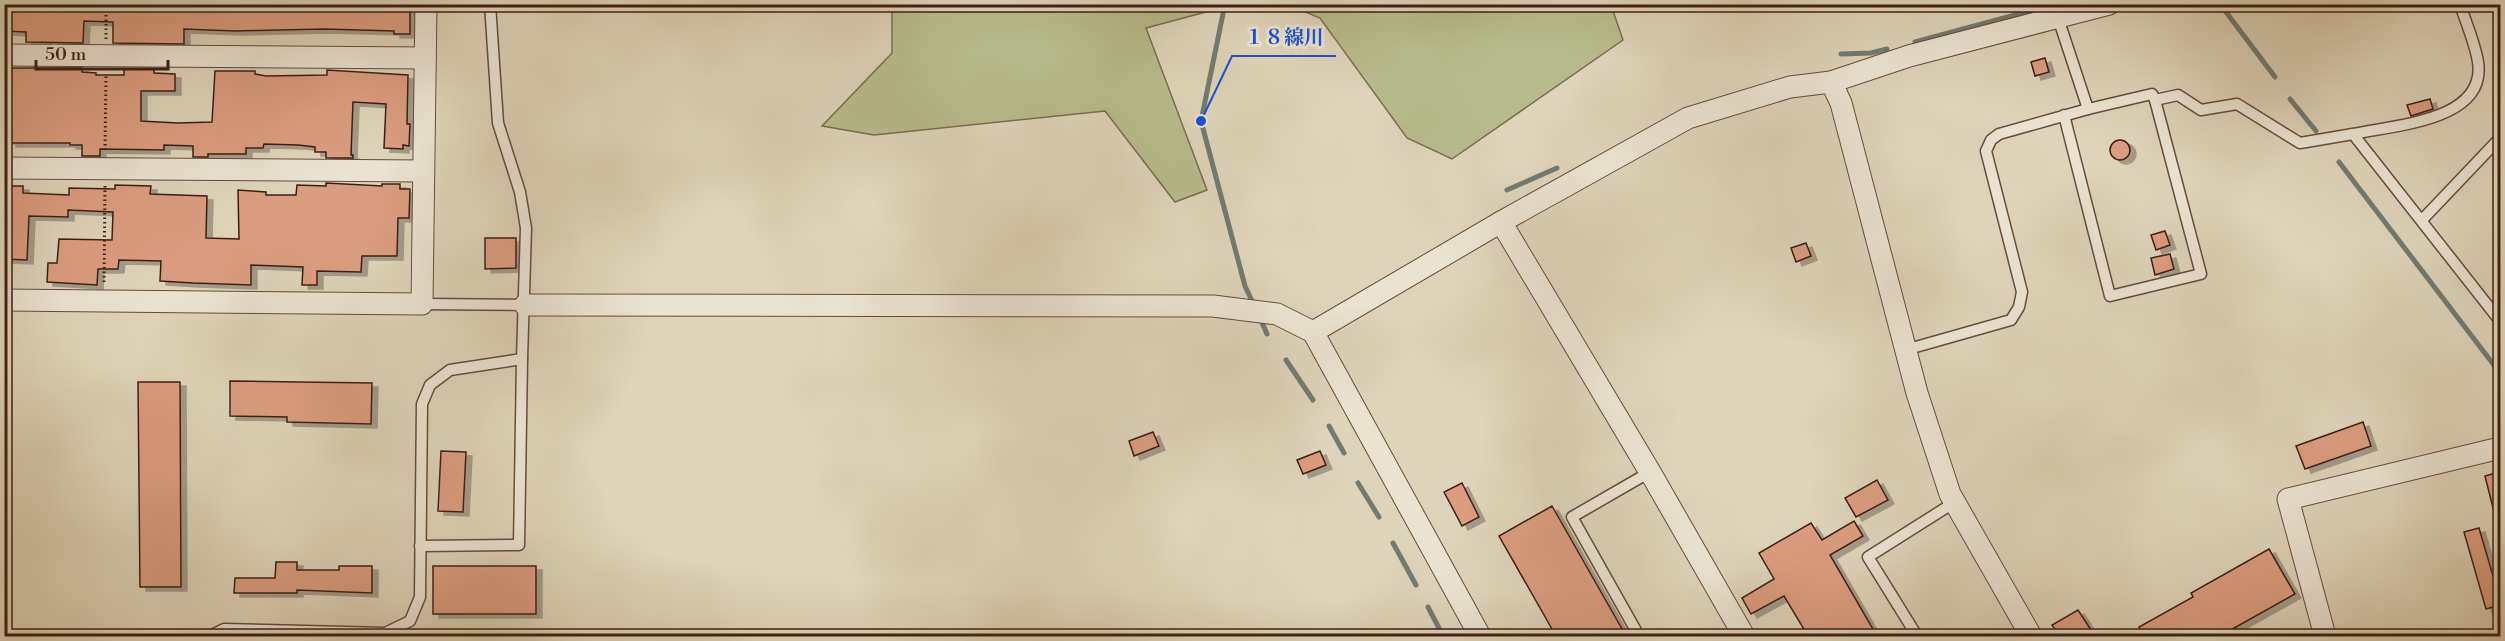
<svg xmlns="http://www.w3.org/2000/svg" width="2505" height="641" font-family="'Libre Bodoni','Noto Serif JP',serif">
	<defs>
		<filter id="shadow"><feDropShadow dx="6" dy="4" stdDeviation="0" flood-color="#0004"/></filter>
	</defs>
	<rect width="100%" height="100%" fill="#ded4b9"/>
	<filter id="stains"><feTurbulence type="fractalNoise" baseFrequency=".00333" numOctaves="4"/><feColorMatrix values="0 0 0 0 .2 0 0 0 0 .09 0 0 0 0 .02 0 0 0 .5 -.17"/></filter>
	<radialGradient id="worn" r=".72"><stop offset=".6" stop-color="#630" stop-opacity="0"/><stop offset="1" stop-color="#630" stop-opacity=".3"/></radialGradient>
	<g fill="#b7bb8b" stroke="#7a6d4f" stroke-width="1.5">
		<path d="M892 5H1232L1146 28 1207 190 1175 202 1105 111 874 135 822 126 892 53Z"/>
		<path d="M1289 5H1611L1623 40 1452 159 1407 138 1320 18Z"/>
	</g>
	<g fill="none" stroke-linecap="round" stroke-linejoin="round">
		<g stroke="#717b71" stroke-width="5">
			<path d="M1225 4 1201 121 1245 286 1254 305"/>
			<path d="M2220 4 2275 77"/>
			<path d="M1915 42 2056 4"/>
			<path d="M1841 54 1871 53 1887 49"/>
			<path d="M2290 99 2316 131"/>
			<path d="M2339 162 2500 373"/>
			<path d="M1507 190 1557 168"/>
			<path d="M1259 316 1267 334"/>
			<path d="M1286 360 1313 400"/>
			<path d="M1329 426 1344 453"/>
			<path d="M1358 483 1379 517"/>
			<path d="M1393 543 1416 585"/>
			<path d="M1428 607 1443 636"/>
		</g>
	</g>
	<g fill="#db9d7f" stroke="#3e1f13" stroke-width="1.5" filter="url(#shadow)">
		<path d="M37 4 240 7V5H295L410 9V34H394V31L324 29 235 31 184 29V44L113 43V22L84 21 83 43 26 42V32L4 31V5L37 6Z"/>
		<path d="M2045 58 2049 72 2035 76 2031 62Z"/>
		<path d="M12 68H82V72L96 73V75H124V69H154V73L175 74V91H141V121L178 123 212 122 215 71H255V74L266 76 327 75V70L408 75 407 124H410L409 146 403 145V149L384 148 386 104 353 102 351 155H353V158H326V152H315V147L298 145 264 144 263 148H246V154H208V157H193V146L164 145V150L100 149V156H82V145H70V143H10V140H4V76H11Z"/>
		<path d="M2430 99 2433 109 2411 116 2407 105Z"/>
		<circle cx="2120" cy="150" r="10"/>
		<path d="M326 183 382 186V184H400V189H410L409 218H398L397 256H362L361 272 317 271V285H302L303 267 251 265V285L193 283 160 281 161 261 119 260 118 269H98L97 285 47 282 48 263H57L59 239 112 240 113 212 68 210V217L29 216 27 260 4 259V192H10V186H23V193L69 195V188L115 189V185L151 186 150 194 207 196 206 238 239 239 238 190 266 192V195H296L297 185 326 186Z"/>
		<path d="M2165 231 2170 245 2156 250 2151 235Z"/>
		<path d="M485 238H516V268L485 269Z"/>
		<path d="M1806 243 1811 256 1796 262 1791 248Z"/>
		<path d="M2170 254 2174 269 2155 275 2151 258Z"/>
		<path d="M230 381 372 383 371 424 287 422V417L230 416Z"/>
		<path d="M138 382H180L181 587H140Z"/>
		<path d="M2363 422 2371 446 2305 469 2296 446Z"/>
		<path d="M1153 432 1159 446 1134 456 1129 441Z"/>
		<path d="M441 451 466 452 463 512 438 511Z"/>
		<path d="M1320 451 1326 465 1303 474 1297 460Z"/>
		<path d="M2500 472V516H2495L2485 476Z"/>
		<path d="M1877 480 1888 500 1856 517 1845 498Z"/>
		<path d="M1462 483 1479 517 1462 526 1444 492Z"/>
		<path d="M1552 506 1626 636H1556L1499 536Z"/>
		<path d="M1854 521 1863 536 1830 555 1877 636H1808L1784 596 1751 614 1742 598 1774 579 1759 553 1811 523 1822 540Z"/>
		<path d="M2479 528 2500 600V605L2486 609 2464 532Z"/>
		<path d="M2269 549 2295 594 2220 636H2144L2139 627 2193 597 2191 593Z"/>
		<path d="M276 562H297V570H339V566H372V593L297 590V593H234L235 578H275Z"/>
		<rect x="433" y="566" width="103" height="48"/>
		<path d="M2078 610 2095 636H2059L2052 625Z"/>
	</g>
	<g fill="none" stroke-linecap="round" stroke-linejoin="round">
		<defs>
			<g id="lane">
				<path d="M2058 18 2088 109"/>
				<path d="M2155 100 2178 95 2201 110 2237 104 2300 143 2353 134 2500 321"/>
				<path d="M2353 134C2394 125 2487 121 2478 62 2475 43 2466 23 2460 4"/>
				<path d="M2422 220 2500 138"/>
				<path d="M422 304 525 305"/>
				<path d="M1905 350 2011 320 2019 307 2022 292 1986 151 1991 140 1999 134 2088 109 2152 94 2155 100 2201 274 2110 296 2064 115"/>
				<path d="M420 546 519 545 522 359"/>
				<path d="M210 636 224 629 385 633 410 621 420 597 422 404 430 385 450 370 522 359 526 228 520 192 498 123 490 4"/>
				<path d="M1639 636 1572 517 1650 472"/>
				<path d="M1917 636 1868 557 1955 502"/>
			</g>
			<g id="street">
				<path d="M4 55 425 58"/>
				<path d="M1831 82 1841 103 1917 393 1950 494 2031 636"/>
				<path d="M4 168 423 171"/>
				<path d="M1501 222 1650 472 1744 636"/>
				<path d="M4 300 422 304 426 4"/>
				<path d="M525 305 1213 306 1277 314 1313 332 1480 636"/>
				<path d="M1313 332 1501 222 1688 118 1790 87 1831 82 1909 56 2109 4"/>
				<path d="M2325 636 2288 499 2500 448"/>
			</g>
		</defs>
		<use href="#lane" stroke="#664c3c" stroke-width="13"/>
		<use href="#street" stroke="#664c3c" stroke-width="23"/>
		<g stroke="#3e1f13" stroke-width="3" stroke-dasharray="1.5 3" stroke-linecap="butt">
			<path d="M106 39V4"/>
			<path d="M105 150 106 75"/>
			<path d="M104 282 105 186"/>
		</g>
		<use href="#lane" stroke="#eae3d2" stroke-width="10"/>
		<use href="#street" stroke="#eae3d2" stroke-width="21"/>
	</g>
	<path fill="none" stroke="#1d4ed8" stroke-width="2" d="M1201 121L1232 56H1336"/>
	<circle fill="#1d4ed8" stroke="#eae3d2" stroke-width="2" cx="1201" cy="121" r="6"/>
	<g font-size="20" text-anchor="middle" font-weight="bold" fill="#1d4ed8" stroke="#eae3d2" stroke-width="6" stroke-linejoin="round" paint-order="stroke">
		<text x="1284" y="44">１８線川</text>
	</g>
	<rect width="2505" height="641" fill="none" stroke="#ded4b9" stroke-width="24"/>
	<rect x="6" y="6" width="2493" height="629" fill="none" stroke="#3e1f13" stroke-width="3"/>
	<rect x="12" y="12" width="2481" height="617" fill="none" stroke="#3e1f13" stroke-width="1.5"/>
	<path d="M36 60v9h132v-9" fill="none" stroke="#3e1f13" stroke-width="3"/>
	<text x="45" y="60" font-size="18" fill="#3e1f13" stroke="#eae3d2" stroke-width="4.5" paint-order="stroke">50 m</text>
	<rect width="100%" height="100%" filter="url(#stains)"/>
	<rect width="100%" height="100%" fill="url(#worn)"/>
</svg>
